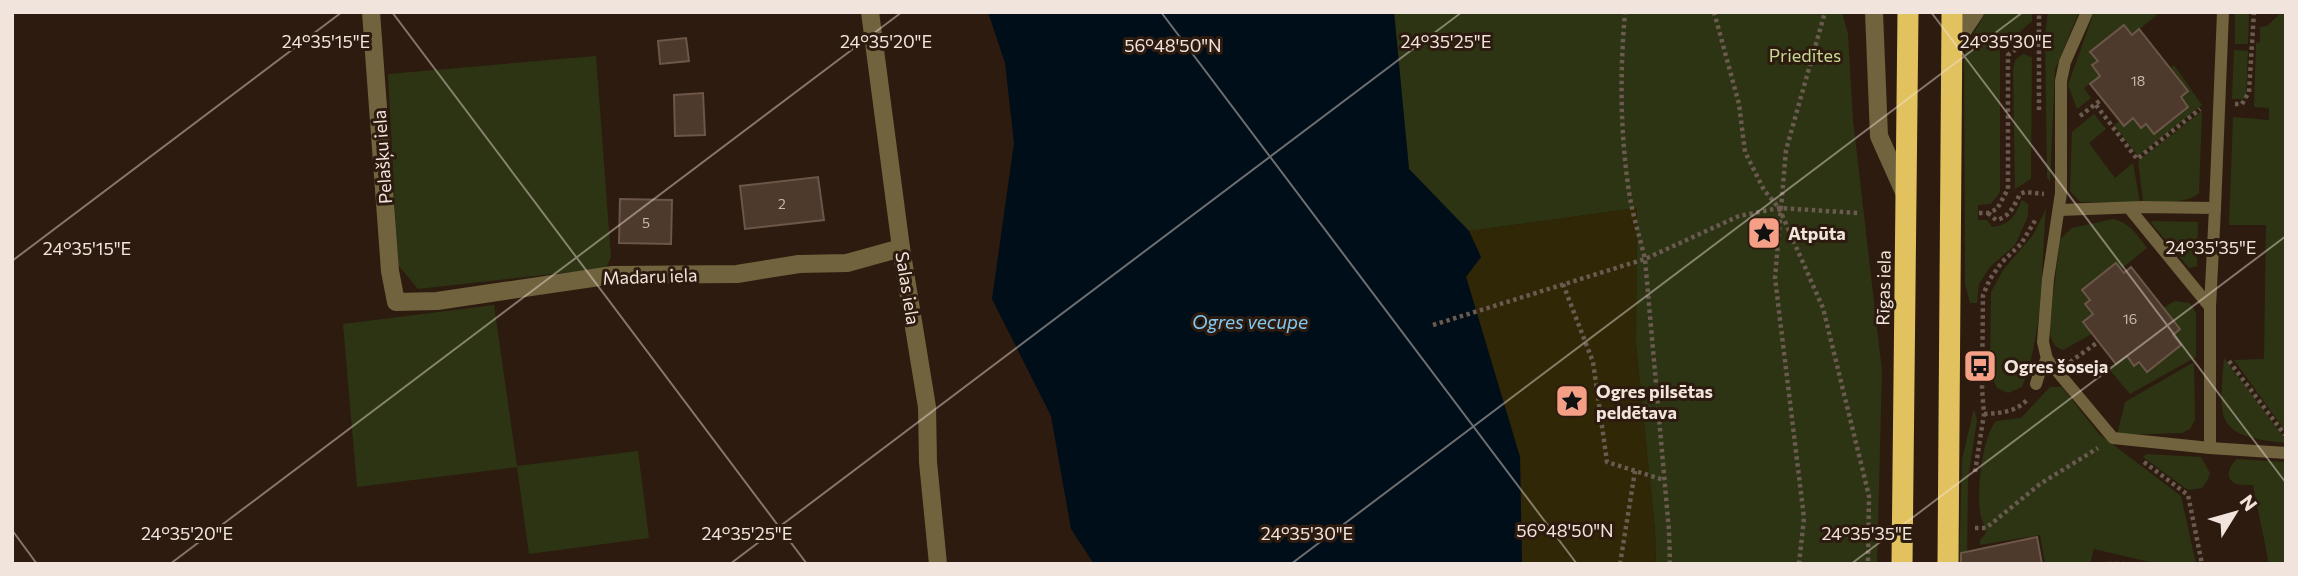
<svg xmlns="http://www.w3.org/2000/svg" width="2298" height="576" font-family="Commissioner,sans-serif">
	<rect width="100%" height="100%" fill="#2d1b0f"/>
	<g fill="#2c3413">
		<path d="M1394 12H1842L1848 34 1853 120 1882 371 1877 564H1656L1655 531 1636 344 1637 208 1469 231 1409 169Z"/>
		<path d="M1986 12H2032V21L2000 50V192L1991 204 1978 205V220H1987L1992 227C2011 225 2015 215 2022 200L2028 204V216L2015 245 1990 267 1979 284 1977 303H1970L1965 284 1964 57 1971 38Z"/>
		<path d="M2048 12H2079L2055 70 2050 182 2047 177 2045 35Z"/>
		<path d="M2094 12H2155L2157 15 2132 35 2123 25 2091 51 2098 61 2092 66 2100 76 2084 88 2091 98 2077 109 2068 85Z"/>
		<path d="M2235 12H2249L2248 44H2235Z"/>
		<path d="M2282 12H2286V432L2234 360 2264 359 2266 225H2229L2233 117 2269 120V108L2254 107 2256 43 2260 42V27L2267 26Z"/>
		<path d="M2234 50 2248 51 2246 99H2232Z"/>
		<path d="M2023 54 2032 57 2031 179 2015 189 2013 70 2015 60Z"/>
		<path d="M596 56 611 257 606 268 418 289 398 265 388 74Z"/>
		<path d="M2174 65 2202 105 2138 156 2114 125 2120 121 2124 126 2133 118 2141 128 2146 124 2154 134 2188 107 2181 97 2188 91 2171 68Z"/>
		<path d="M2202 111 2199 193C2186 205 2160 201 2143 201L2138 161Z"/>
		<path d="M2094 114 2106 129 2089 143 2115 178 2133 163 2140 202H2080L2070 191 2072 132Z"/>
		<path d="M2046 209C2041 268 2044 332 2022 387L2008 393 1997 388 1990 374 1991 292 2003 270 2033 235Z"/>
		<path d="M2113 219C2130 223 2137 234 2147 248L2121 269 2116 263 2085 304 2093 314 2083 323 2092 334 2063 350C2053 347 2051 339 2049 330L2060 239 2072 228Z"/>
		<path d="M2152 221 2198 222 2197 266 2189 268 2151 223Z"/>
		<path d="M2175 301 2190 303 2196 313V357L2130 394 2108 368 2127 356 2134 366 2139 362 2147 371 2173 335 2180 330 2163 308Z"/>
		<path d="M494 305 517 466 638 451 649 538 529 554 517 467 357 487 343 324Z"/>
		<path d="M2224 358 2286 440V443C2215 436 2219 422 2224 358Z"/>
		<path d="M2194 362 2195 420 2190 429 2182 433 2117 435 2125 402Z"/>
		<path d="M2050 387H2062L2099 434 2181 496 2196 564H2158L2094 549 2090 564H2045L2040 535 1980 545V540L1986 533C1985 525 1981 519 1980 512 1977 490 1982 437 1996 421L2021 418Z"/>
		<path d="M1974 409 1977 420 1968 479 1967 564H1959L1962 459Z"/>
		<path d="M2147 454 2201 457 2210 473 2207 481 2202 488 2188 490 2143 457Z"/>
		<path d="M2237 459 2286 462V564H2269L2253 485C2249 485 2240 485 2236 484 2223 478 2230 465 2237 459Z"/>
	</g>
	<path fill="#2f2705" d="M1637 208 1636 344 1655 531 1656 564H1522L1520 457 1466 276 1481 257 1469 231Z"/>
	<path fill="#000e19" d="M988 12H1394L1409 169 1469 231 1481 257 1466 277 1520 457 1522 564H1094L1071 529 1051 416 992 299 1014 143 1005 63Z"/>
	<g fill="#4d3a2c" stroke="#6b5648" stroke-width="2">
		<path d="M2124 25 2132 35 2139 29 2188 91 2181 97 2188 107 2154 134 2146 124 2141 128 2133 118 2124 126 2090 84 2100 76 2092 65 2098 61 2090 52Z"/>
		<path d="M686 38 689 61 660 64 658 41Z"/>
		<path d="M703 93 705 135 675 136 674 95Z"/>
		<path d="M818 177 824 220 745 229 740 186Z"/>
		<path d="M620 199 672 200 671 244 619 243Z"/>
		<path d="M2116 263 2124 273 2131 267 2180 329 2173 335 2181 345 2147 372 2139 362 2134 366 2127 356 2116 364 2083 322 2093 314 2085 304 2090 300 2082 290Z"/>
		<path d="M2037 537 2042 564H1961V553Z"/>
	</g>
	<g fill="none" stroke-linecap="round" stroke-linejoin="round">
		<g stroke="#6a5a4f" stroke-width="4.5" stroke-dasharray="3.5 3.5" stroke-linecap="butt">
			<path d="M1714 12 1739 104 1745 152 1764 190 1779 208 1823 308 1869 496 1868 564"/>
			<path d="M2235 104H2242L2249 92 2254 12"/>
			<path d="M2096 105 2137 159 2200 109"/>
			<path d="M2039 110V12"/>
			<path d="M2080 116 2102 99"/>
			<path d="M1979 213H1988L1997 209 2008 189V55L2029 39 2038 40"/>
			<path d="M1988 213 1996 220C2010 217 2014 206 2020 194L2025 192 2044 194"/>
			<path d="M1563 284 1593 362 1607 462 1664 480"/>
			<path d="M1433 325 1645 259C1639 234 1631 210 1628 185 1620 127 1620 71 1625 12"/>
			<path d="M2229 361 2285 435"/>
			<path d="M2070 362 2098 342"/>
			<path d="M1984 414C2001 413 2016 412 2028 399"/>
			<path d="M2144 462 2188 495 2202 564"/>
			<path d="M1975 472 1984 414 1982 389 1983 295 1990 279 2002 262 2021 244 2036 219"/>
			<path d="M1975 528H1986L2040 484 2098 448"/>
			<path d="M1620 564 1635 471"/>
			<path d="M1670 564 1669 531 1645 259 1739 216 1779 208 1858 213"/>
			<path d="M1799 564 1804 518 1775 278 1786 150 1825 12"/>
			<path d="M2108 564H2124"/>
		</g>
		<g stroke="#70633e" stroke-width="12">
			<path d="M2087 12 2065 62 2061 81V193L2048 279 2043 342 2047 359 2113 438 2210 448 2286 453"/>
			<path d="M2129 208 2210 307"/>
			<path d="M2215 208 2223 12"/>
			<path d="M2059 210 2142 207 2215 208 2210 307V448"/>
			<path d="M2036 384 2040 371 2047 359"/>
		</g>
		<g stroke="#70633e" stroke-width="18">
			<path d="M371 12 390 271 396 302 437 301 613 275 737 274 799 264 847 263 901 248"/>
			<path d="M870 12 901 248 927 407 928 462 938 564"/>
			<path d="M1874 12 1879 136 1904 192"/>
			<path d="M1951 48 1975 12"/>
		</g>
		<g stroke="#e2c25f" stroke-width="21">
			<path d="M1902 564 1908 12"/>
			<path d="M1948 564 1952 12"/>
		</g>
	</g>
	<path fill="none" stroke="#f1e4dc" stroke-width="2" stroke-opacity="0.45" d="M392 12 807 564M1161 12 1577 564M1931 12 2286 483M12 261 342 12M12 530 37 564M170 564 902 12M730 564 1462 12M1291 564 2023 12M1851 564 2286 236"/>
	<defs>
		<symbol id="sight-square" viewBox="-11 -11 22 22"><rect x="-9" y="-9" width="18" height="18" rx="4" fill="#f49f86" stroke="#2d1b0f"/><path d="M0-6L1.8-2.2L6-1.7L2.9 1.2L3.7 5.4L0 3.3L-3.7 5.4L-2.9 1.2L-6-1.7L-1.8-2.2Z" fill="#111"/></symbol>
		<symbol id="bus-square" viewBox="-11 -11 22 22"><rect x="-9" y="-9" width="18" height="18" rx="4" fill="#f49f86" stroke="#2d1b0f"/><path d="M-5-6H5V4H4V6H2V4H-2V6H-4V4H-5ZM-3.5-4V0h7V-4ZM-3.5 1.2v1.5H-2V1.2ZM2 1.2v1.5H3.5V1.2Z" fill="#111"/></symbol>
	</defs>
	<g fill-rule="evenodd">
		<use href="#sight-square" x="1745" y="214" width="38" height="38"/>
		<use href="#bus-square" x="1961" y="347" width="38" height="38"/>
		<use href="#sight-square" x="1553" y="382" width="38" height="38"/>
	</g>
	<g text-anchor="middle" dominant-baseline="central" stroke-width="6" stroke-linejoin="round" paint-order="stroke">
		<g font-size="14" fill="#c8bab0">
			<text x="2138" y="80">18</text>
			<text x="782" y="203">2</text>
			<text x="646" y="222">5</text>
			<text x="2130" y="318">16</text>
		</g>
		<g font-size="18" fill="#c6d994" stroke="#2d1b0f">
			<text x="1805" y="55">Priedītes</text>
		</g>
		<g font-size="18" fill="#f1e4dc" stroke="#2d1b0f">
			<text transform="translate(382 157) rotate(-94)">Pelašķu iela</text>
			<text transform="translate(650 276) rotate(-2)">Madaru iela</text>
			<text transform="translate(908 288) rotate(81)">Salas iela</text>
			<text transform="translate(1883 288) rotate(-89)">Rīgas iela</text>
		</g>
		<g font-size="18" font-weight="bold" fill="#f1e4dc" stroke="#2d1b0f" text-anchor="start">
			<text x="1788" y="233">Atpūta</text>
			<text x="2004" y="366">Ogres šoseja</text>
			<text x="1596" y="391">Ogres pilsētas<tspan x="1596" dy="21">peldētava</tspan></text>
		</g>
		<g font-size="19" font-style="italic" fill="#80c8f2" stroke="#2d1b0f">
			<text x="1250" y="321">Ogres vecupe</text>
		</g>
	</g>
	<g font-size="18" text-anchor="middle" fill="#f1e4dc" stroke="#2d1b0f" stroke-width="6" stroke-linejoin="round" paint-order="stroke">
		<text x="326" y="48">24°35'15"E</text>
		<text x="1446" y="48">24°35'25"E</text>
		<text x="2006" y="48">24°35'30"E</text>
		<text x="886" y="48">24°35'20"E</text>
		<text x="1173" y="52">56°48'50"N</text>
		<text x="2211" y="254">24°35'35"E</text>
		<text x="87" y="255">24°35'15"E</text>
		<text x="1565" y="537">56°48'50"N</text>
		<text x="187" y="540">24°35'20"E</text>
		<text x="747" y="540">24°35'25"E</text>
		<text x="1307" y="540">24°35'30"E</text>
		<text x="1867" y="540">24°35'35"E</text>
	</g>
	<rect width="2298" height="576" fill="none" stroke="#f1e4dc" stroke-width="28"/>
	<g transform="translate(2235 513) rotate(53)" stroke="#2d1b0f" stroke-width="5" paint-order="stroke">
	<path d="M0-5L12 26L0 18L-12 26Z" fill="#f1e4dc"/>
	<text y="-10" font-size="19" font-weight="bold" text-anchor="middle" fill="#f1e4dc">N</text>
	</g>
</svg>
